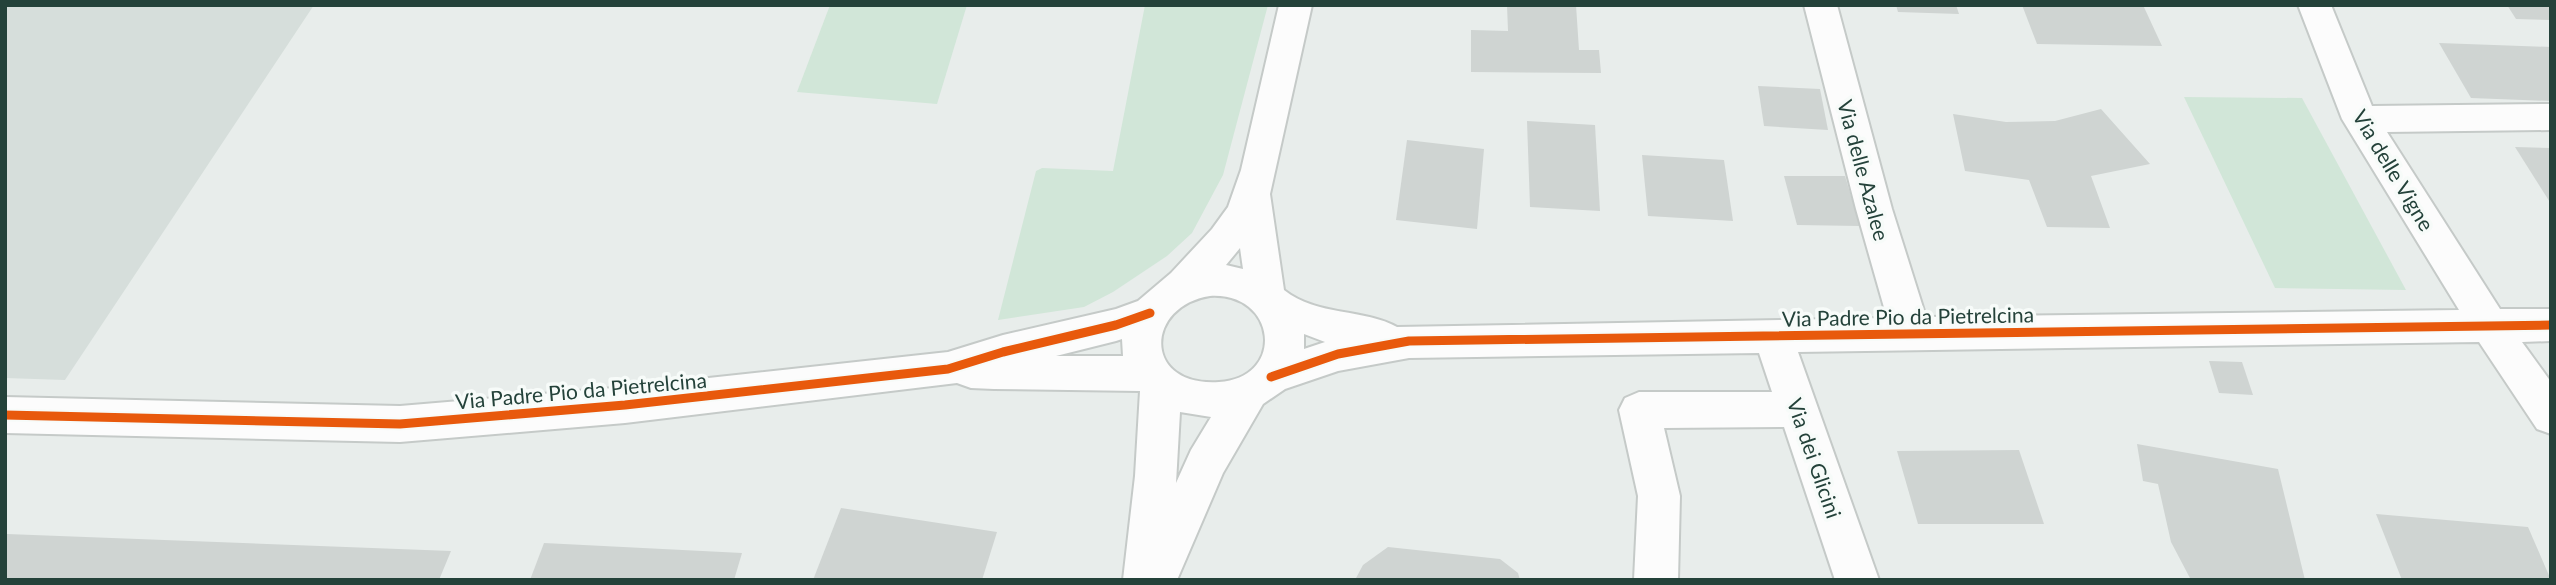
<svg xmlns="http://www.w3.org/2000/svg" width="2556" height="585" font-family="Lato,sans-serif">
	<rect width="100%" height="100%" fill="#e8edeb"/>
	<path fill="#d6dedb" d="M5 5H314L65 380 5 378Z"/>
	<g fill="#d1e6d8">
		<path d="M830 5H967L937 104 797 92Z"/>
		<path d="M1145 5H1268L1223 175 1192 233 1167 256 1113 292 1084 307 998 320 1036 171 1042 168 1113 171Z"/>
		<path d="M2184 97 2302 98 2406 290 2275 288Z"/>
	</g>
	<g fill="#cfd4d2">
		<path d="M1507 5H1576L1579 50H1599L1601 73 1471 72V30L1508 31Z"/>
		<path d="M1896 5H1956L1959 14 1898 12Z"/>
		<path d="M2022 5H2143L2162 46 2037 44Z"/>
		<path d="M2507 5H2551V20L2516 19Z"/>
		<path d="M2439 43 2551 47V101L2471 98Z"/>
		<path d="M1758 86 1820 89 1828 130 1764 126Z"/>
		<path d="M2101 109 2150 164 2091 176 2110 228 2047 227 2029 180 1965 171 1953 114 2006 122 2055 121Z"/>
		<path d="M1527 121 1595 125 1600 211 1530 207Z"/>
		<path d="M1407 140 1484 149 1477 229 1396 220Z"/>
		<path d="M2515 147 2551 148V204Z"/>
		<path d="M1642 155 1724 160 1733 221 1648 216Z"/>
		<path d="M1784 176H1845L1860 226 1797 225Z"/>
		<path d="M2209 361 2242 362 2253 395 2219 393Z"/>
		<path d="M2137 444 2278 469 2305 580H2191L2171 542 2158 484 2143 481Z"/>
		<path d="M2019 450 2044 524H1918L1897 451Z"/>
		<path d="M841 508 997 532 982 580H813Z"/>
		<path d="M2376 514 2528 527 2551 580H2402Z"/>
		<path d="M5 534H7L451 551 439 580H5Z"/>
		<path d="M544 543 742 553 734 580H530Z"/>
		<path d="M1388 547 1500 559 1518 573 1520 580H1355L1363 565Z"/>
	</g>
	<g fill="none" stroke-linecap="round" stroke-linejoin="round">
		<defs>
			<path id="minor" d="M1279 5H1312L1270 194 1284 290C1316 316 1366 309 1397 327L1887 318 1856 209 1804 5H1837L1892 209 1926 317 2459 310 2342 119 2298 5H2331L2372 106 2551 104V130L2387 132 2500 309H2551V341L2522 342 2551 382V434L2537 429 2479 342 1798 352 1879 580H1835L1784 427 1664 428 1680 496 1678 580H1634L1638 496 1619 410 1625 398 1639 392H1772L1759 353 1409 358 1338 371 1285 389 1263 404 1223 473 1177 580H1123L1135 476 1140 391 994 389 971 388 957 383 625 423 400 442 5 433V397L400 406 625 387 948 352 1003 335 1116 309 1138 301 1171 273 1212 229 1228 207 1241 170ZM1240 248 1243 269 1226 265ZM1210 296C1277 292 1286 378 1219 382 1142 387 1145 306 1210 296ZM1304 334 1325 342 1304 349ZM1122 339 1123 356H1056L1116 341ZM1180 412 1211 417 1191 450 1176 483Z"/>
		</defs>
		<use href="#minor" stroke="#c5cac8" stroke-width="4"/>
		<use href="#minor" fill="#fcfcfc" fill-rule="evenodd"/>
		<defs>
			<g id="cycleway">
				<path d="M1271 377 1338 354 1409 341 2551 325"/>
				<path d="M5 415 400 424 625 405 948 369 1003 352 1116 325 1150 313"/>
			</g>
		</defs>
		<use href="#cycleway" stroke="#f7fbf9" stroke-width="13"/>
		<use href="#cycleway" stroke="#e8590c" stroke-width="9"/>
	</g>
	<g text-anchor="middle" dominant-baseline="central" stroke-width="7" stroke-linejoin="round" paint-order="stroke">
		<g font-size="21" fill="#24423a" stroke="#f7fbf9">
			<text transform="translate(1864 170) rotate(75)">Via delle Azalee</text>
			<text transform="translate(2394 170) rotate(59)">Via delle Vigne</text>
			<text transform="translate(1908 316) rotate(-1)">Via Padre Pio da Pietrelcina</text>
			<text transform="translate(581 390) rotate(-5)">Via Padre Pio da Pietrelcina</text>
			<text transform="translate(1815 458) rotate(71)">Via dei Glicini</text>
		</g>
	</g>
	<rect width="2556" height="585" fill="none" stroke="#24423a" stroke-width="14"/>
</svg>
